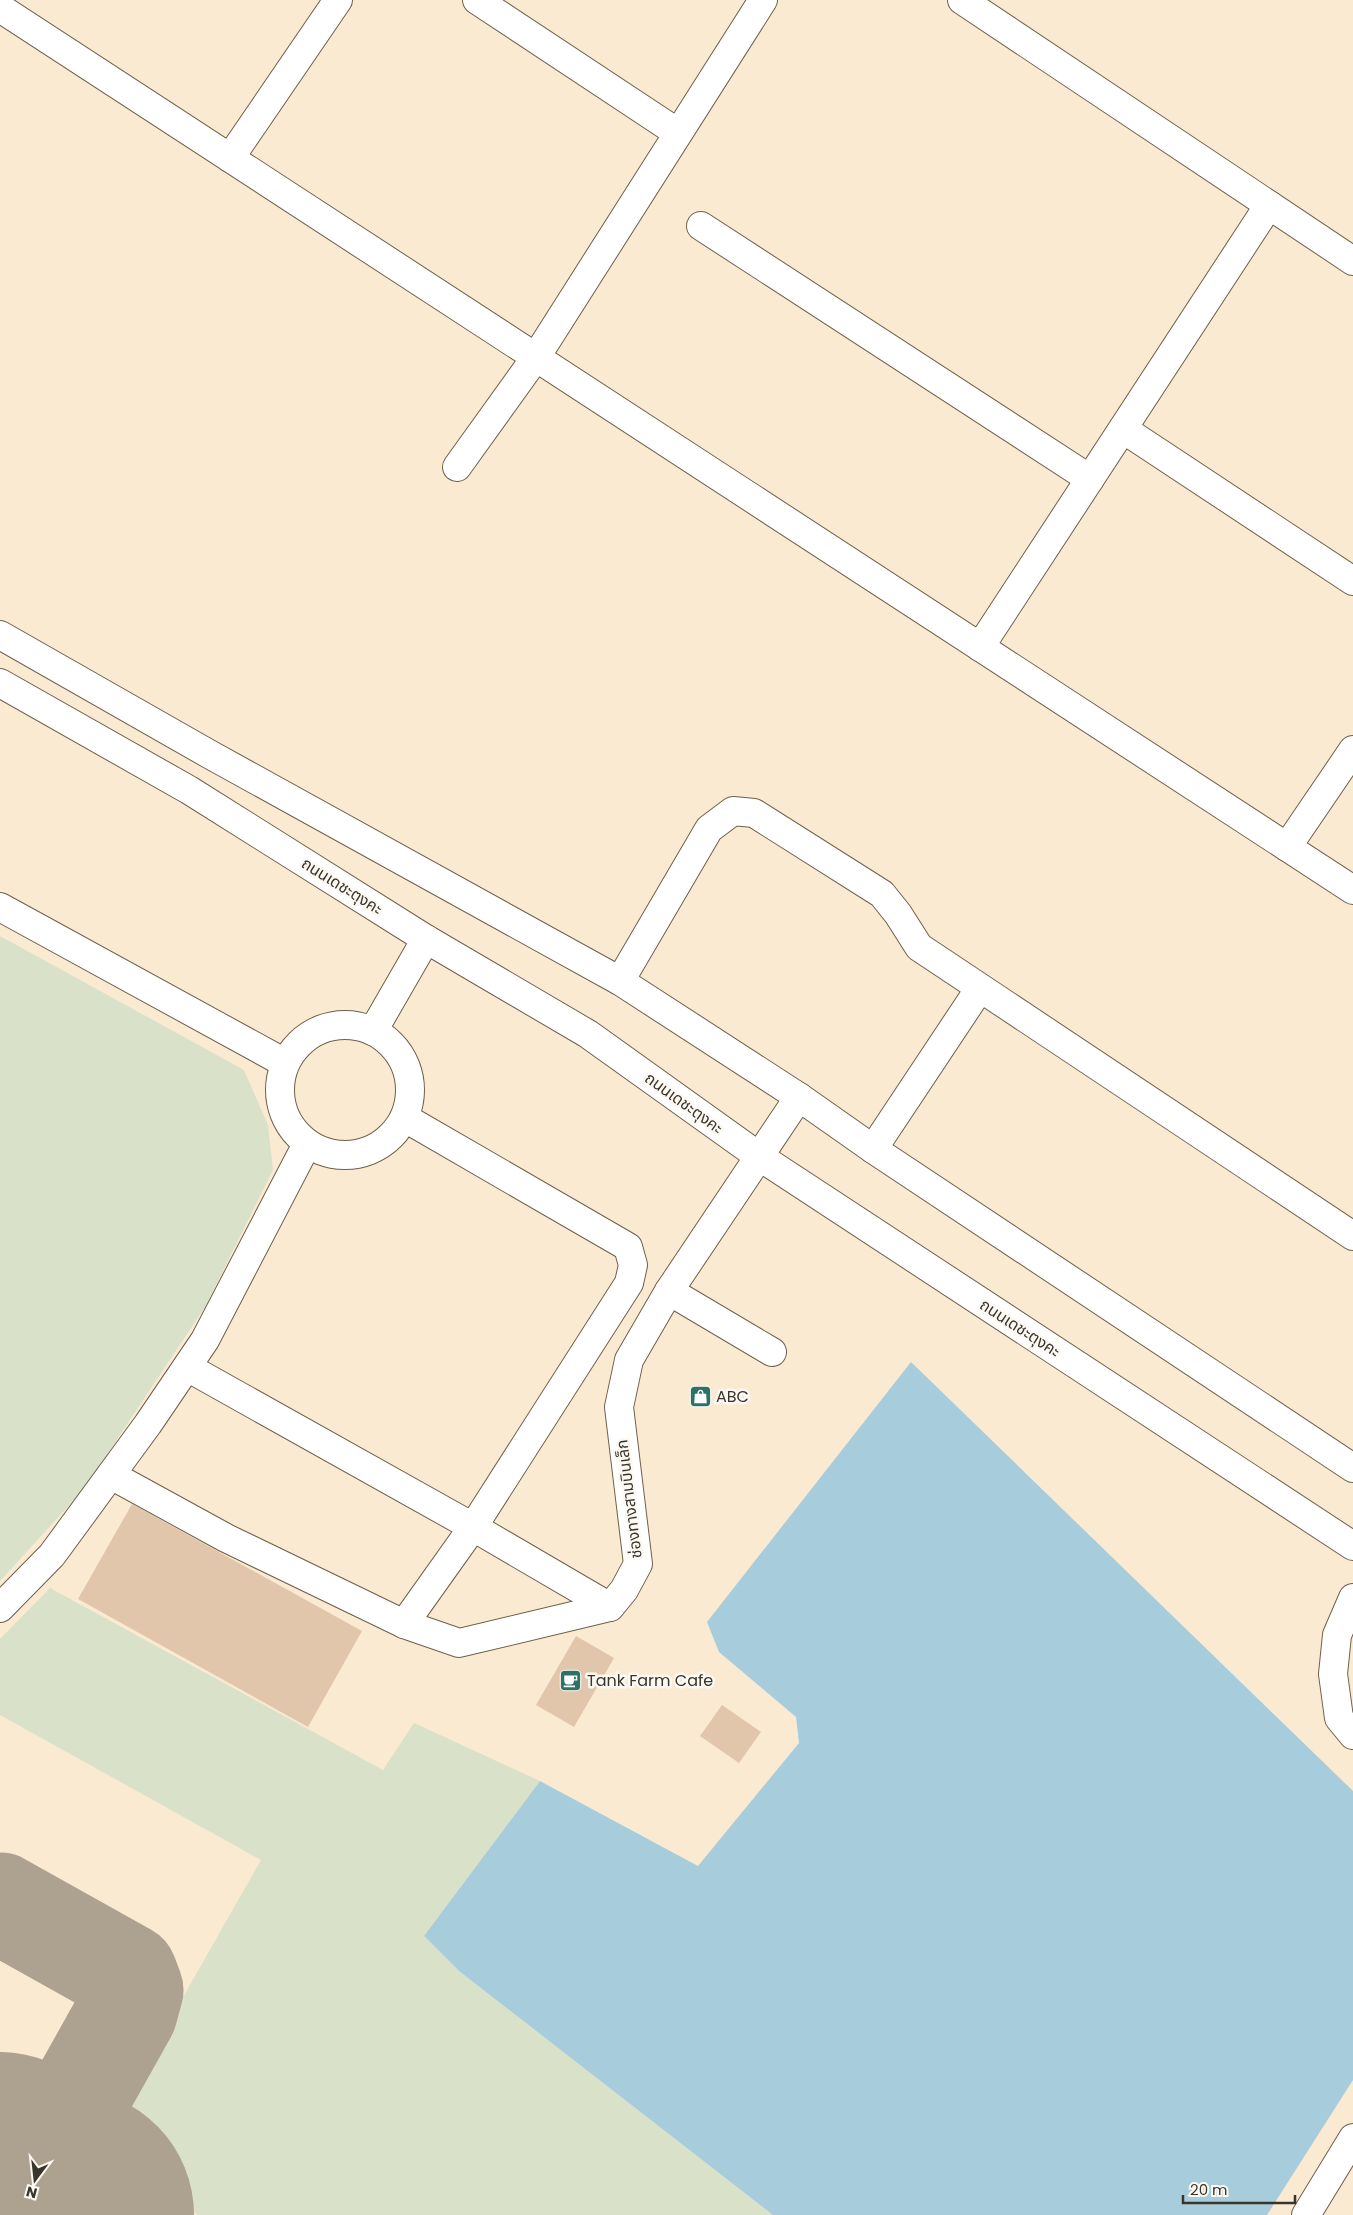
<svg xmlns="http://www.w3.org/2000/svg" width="1353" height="2215" font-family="Poppins,'Noto Sans Thai',sans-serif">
	<rect width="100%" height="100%" fill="#faead2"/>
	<g fill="#d9e1c8">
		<path d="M0 936 244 1070 268 1125 273 1170 205 1307 84 1489 0 1581Z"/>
		<path d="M50 1588 383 1770 414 1723 540 1781 424 1936 459 1971 773 2215H198L92 2157 261 1860 0 1715V1639Z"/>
	</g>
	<path fill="#a7cddd" d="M911 1362 1353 1791V2080L1267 2215H773L459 1971 424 1936 540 1781 698 1866 799 1743 796 1717 719 1652 707 1622Z"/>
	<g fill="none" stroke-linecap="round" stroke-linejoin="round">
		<path stroke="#ada18f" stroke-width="101" d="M0 1903 127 1974 133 1990 127 2012 53 2144 45 2171 55 2208"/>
		<path stroke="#ada18f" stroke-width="252" d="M0 2178 68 2215"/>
	</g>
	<g fill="#e1c6ac">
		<path d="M132 1504 362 1631 308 1727 78 1599Z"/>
		<path d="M576 1636 614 1658 574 1727 536 1705Z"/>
		<path d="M722 1705 761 1732 739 1763 700 1736Z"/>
	</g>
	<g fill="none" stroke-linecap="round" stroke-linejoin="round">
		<defs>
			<g id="minor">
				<path d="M477 0 678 133"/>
				<path d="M962 0 1353 261"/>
				<path d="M0 8 1353 890"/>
				<path d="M230 158 338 0"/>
				<path d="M701 226 1090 479"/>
				<path d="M1123 429 1353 581"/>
				<path d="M457 467 536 357 763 0"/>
				<path d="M0 635 209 754 620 981 799 1097 873 1149 1353 1468"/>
				<path d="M980 647 1269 205"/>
				<path d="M0 683 189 790 426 939 588 1034 760 1157 1353 1546"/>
				<path d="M1287 847 1353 750"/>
				<path d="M0 907 285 1063"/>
				<path d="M620 981 709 829 733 811 754 813 882 894 898 914 919 947 1353 1236"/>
				<circle cx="345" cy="1090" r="65"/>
				<path d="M373 1031 426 939"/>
				<path d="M873 1149 980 988"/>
				<path d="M669 1291 772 1352"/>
				<path d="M187 1367 473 1527 610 1607 624 1590 638 1564 619 1407 629 1360 669 1291 799 1097"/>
				<path d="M111 1475 226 1538 404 1624 459 1643 610 1607"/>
				<path d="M1353 1598 1337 1635 1333 1674 1339 1718 1353 1735"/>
				<path d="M0 1608 52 1555 148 1424 205 1340 307 1144"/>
				<path d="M404 1624 473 1527 629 1283 633 1265 628 1247 405 1118"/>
				<path d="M1306 2215 1353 2138"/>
			</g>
		</defs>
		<use href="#minor" stroke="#6e604b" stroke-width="30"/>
		<use href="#minor" stroke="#fff" stroke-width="28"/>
	</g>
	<defs>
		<symbol id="shop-square" viewBox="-11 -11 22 22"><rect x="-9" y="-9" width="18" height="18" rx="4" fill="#2c7268" stroke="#fcf9f4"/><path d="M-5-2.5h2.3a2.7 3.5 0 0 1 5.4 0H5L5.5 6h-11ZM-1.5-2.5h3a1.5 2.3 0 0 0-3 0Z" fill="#fff"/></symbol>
		<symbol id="cafe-square" viewBox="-11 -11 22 22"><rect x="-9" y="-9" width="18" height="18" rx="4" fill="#2c7268" stroke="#fcf9f4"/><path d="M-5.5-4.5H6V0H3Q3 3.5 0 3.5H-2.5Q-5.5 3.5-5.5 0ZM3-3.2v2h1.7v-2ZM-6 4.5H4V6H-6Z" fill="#fff"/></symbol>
	</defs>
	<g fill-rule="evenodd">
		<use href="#shop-square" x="688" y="1384" width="25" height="25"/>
		<use href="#cafe-square" x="558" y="1668" width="25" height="25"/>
	</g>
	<g text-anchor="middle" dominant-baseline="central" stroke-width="5" stroke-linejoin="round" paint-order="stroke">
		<g font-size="16" fill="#3a342a" stroke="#fcf9f4">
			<text transform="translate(342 886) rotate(32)">ถนนเดชะตุงคะ</text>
			<text transform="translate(684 1103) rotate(36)">ถนนเดชะตุงคะ</text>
			<text transform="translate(1020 1328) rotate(33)">ถนนเดชะตุงคะ</text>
			<text transform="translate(629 1499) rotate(-97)">ช่องทางสามบินเล็ก</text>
		</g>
		<g font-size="16" fill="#3a342a" stroke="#fcf9f4" text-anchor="start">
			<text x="716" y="1396">ABC</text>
			<text x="587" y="1680">Tank Farm Cafe</text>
		</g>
	</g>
	<g transform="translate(35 2180) rotate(195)" stroke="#fcf9f4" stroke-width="4" paint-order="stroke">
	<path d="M0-4L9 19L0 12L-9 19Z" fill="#3a342a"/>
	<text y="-8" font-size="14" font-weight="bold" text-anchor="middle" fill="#3a342a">N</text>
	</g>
	<path d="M1183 2195v8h112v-8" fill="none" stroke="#3a342a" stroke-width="2.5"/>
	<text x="1190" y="2195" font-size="15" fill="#3a342a" stroke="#fcf9f4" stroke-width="4" paint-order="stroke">20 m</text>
</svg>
